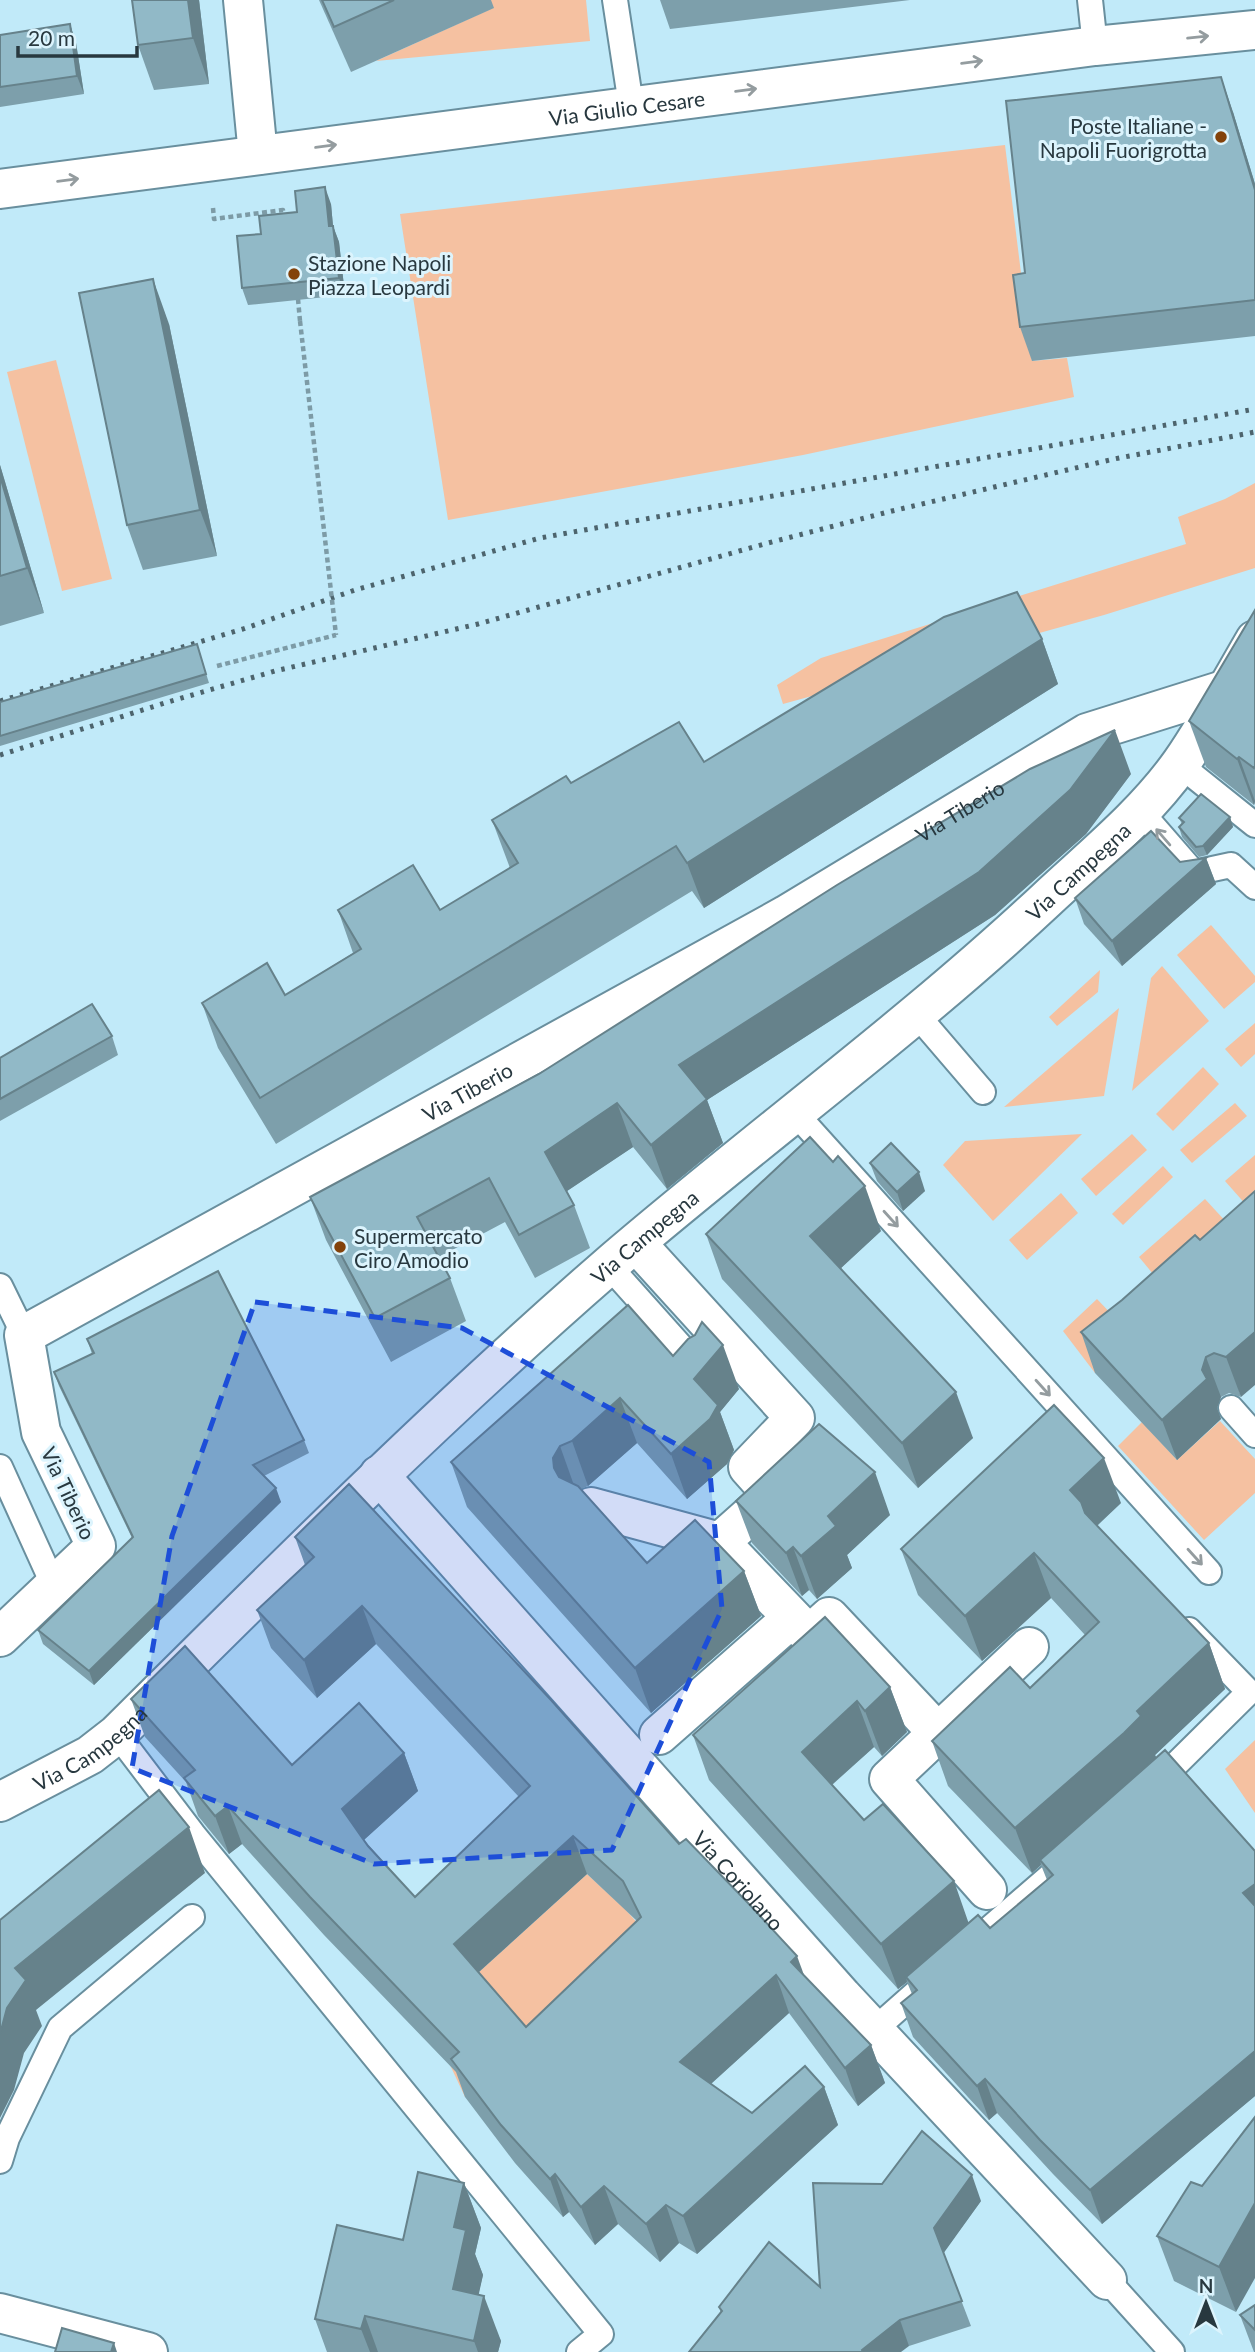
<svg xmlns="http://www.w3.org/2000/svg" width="1255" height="2352" font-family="Lato,sans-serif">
	<rect width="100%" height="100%" fill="#c1eaf9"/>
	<g fill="#f5c1a1">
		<path d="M490 0H586L590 41 376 61 493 8Z"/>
		<path d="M1005 145 1032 361 1067 358 1074 397 803 455 448 520 400 214Z"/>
		<path d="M56 360 112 579 62 591 7 372Z"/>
		<path d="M1255 483V568L1104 615 783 704 777 685 821 658 1186 544 1178 517 1225 499Z"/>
		<path d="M1211 925 1255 976V982L1224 1009 1177 955Z"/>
		<path d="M1162 966 1209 1021 1132 1091 1151 978Z"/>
		<path d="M1100 970 1098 992 1057 1026 1049 1017Z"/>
		<path d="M1119 1008 1104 1096 1004 1107Z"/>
		<path d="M1255 1023V1054L1241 1067 1225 1049Z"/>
		<path d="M1203 1067 1219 1084 1173 1131 1156 1114Z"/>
		<path d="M1235 1103 1247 1116 1192 1163 1180 1150Z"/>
		<path d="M1082 1134 993 1221 943 1165 965 1141Z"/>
		<path d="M1132 1134 1147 1150 1096 1196 1081 1179Z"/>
		<path d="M1255 1155V1215L1225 1181Z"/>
		<path d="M1163 1166 1173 1177 1123 1225 1112 1214Z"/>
		<path d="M1061 1193 1078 1213 1027 1260 1009 1240Z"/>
		<path d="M1205 1199 1251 1249 1178 1304 1139 1257Z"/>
		<path d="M1097 1299 1137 1341 1095 1373 1063 1331Z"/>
		<path d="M1220 1421 1255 1459V1493L1204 1540 1118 1446 1142 1422 1177 1460Z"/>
		<path d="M1255 1740V1813L1225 1769Z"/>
		<path d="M587 1874 625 1909 640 1926 465 2097 450 2065 468 1982Z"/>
	</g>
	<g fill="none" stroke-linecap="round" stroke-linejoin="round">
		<defs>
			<g id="lane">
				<path d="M615 0 631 105"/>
				<path d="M1090 0 1095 46"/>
				<path d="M1180 765 1255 825"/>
				<path d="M1140 811 1194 873 1231 865 1255 887"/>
				<path d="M917 1015 983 1092"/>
				<path d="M796 1114 1209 1572"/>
				<path d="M609 1266 701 1369"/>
				<path d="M0 1286 24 1335"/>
				<path d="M1231 1408 1255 1435"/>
				<path d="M0 1467 54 1586"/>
				<path d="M117 1734 193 1834 601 2334 579 2352"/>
				<path d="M1154 1786 1249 1692 1189 1630"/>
				<path d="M990 1928 1071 1858"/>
				<path d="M874 2030 926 1984"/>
				<path d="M0 2161 7 2138 60 2028 192 1917"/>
				<path d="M1107 2280 1172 2352"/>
			</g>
			<g id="street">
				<path d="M243 0 258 155"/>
				<path d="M637 1244 795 1418 748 1467 773 1495 720 1542"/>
				<path id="s1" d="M379 1475 842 1996 1107 2280"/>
				<path d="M591 1507 720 1542 809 1635 829 1617 938 1733"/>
				<path id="s2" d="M0 1637 96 1546 41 1432 24 1335 786 915 1087 733 1227 689"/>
				<path d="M659 1735 792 1618"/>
				<path id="s3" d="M0 1802 90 1755 117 1734C277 1575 437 1415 607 1267 752 1142 907 1030 1047 899 1093 856 1144 815 1181 763 1208 724 1231 681 1255 640"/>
				<path d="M987 1890 889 1779 1029 1647"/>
				<path d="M0 2313 148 2352"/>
			</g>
			<g id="primary">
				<path id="s4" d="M0 189 1095 46 1255 30"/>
			</g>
		</defs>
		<use href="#lane" stroke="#698f9e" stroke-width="28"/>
		<use href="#street" stroke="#698f9e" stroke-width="42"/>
		<use href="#primary" stroke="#698f9e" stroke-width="42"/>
		<g stroke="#7d9ba6" stroke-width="4.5" stroke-dasharray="5 3.5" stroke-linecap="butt">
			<path d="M213 208 214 219 283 210 284 219"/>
			<path d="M298 299 300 321"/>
			<path d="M217 666 336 635"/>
		</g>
		<use href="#lane" stroke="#fff" stroke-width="24"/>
		<use href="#street" stroke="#fff" stroke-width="38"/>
		<use href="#primary" stroke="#fff" stroke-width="38"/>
		<g stroke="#4d646d" stroke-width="5" stroke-dasharray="3.5 7" stroke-linecap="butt">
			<path d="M0 701 243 629 355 590 540 538 1255 409"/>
			<path d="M0 755 168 702 275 671 478 624 768 543 892 511 1114 459 1255 432"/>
		</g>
		<path stroke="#7d9ba6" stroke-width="4.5" stroke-dasharray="5 3.5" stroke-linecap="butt" d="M300 321 336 635"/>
	</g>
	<g fill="#7d9fab" fill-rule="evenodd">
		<path d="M199 0 209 84 154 90 138 45Z"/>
		<path d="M319 0H491L494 8 351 72Z"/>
		<path d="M660 0H910L670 29Z"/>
		<path d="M70 24 76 43 84 94 0 107V35Z"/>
		<path d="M1233 112 1255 184V336L1032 361 1020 327 1025 273Z"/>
		<path d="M331 204 333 226 339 242 345 295 248 305 242 288 261 234 297 212Z"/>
		<path d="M169 324 217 556 143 570 127 525Z"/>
		<path d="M0 465 44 613 0 626Z"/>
		<path d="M1255 610V803L1254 805 1206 767 1189 721Z"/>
		<path d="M1042 639 1058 684 704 908 692 891 276 1144 218 1048 202 1003 285 995 353 953 338 910H440L510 868 492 820 571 783 704 762Z"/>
		<path d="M197 644 209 683 0 746V702Z"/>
		<path d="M1131 774 1086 834 995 915 707 1100 723 1143 667 1189 633 1147 567 1191 574 1205 590 1248 535 1278 505 1222 439 1257 450 1278 466 1321 391 1362 326 1240 310 1197Z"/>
		<path d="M1230 817 1233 827 1207 855 1199 857 1182 837 1179 827 1182 824 1179 818Z"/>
		<path d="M1206 858 1216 884 1122 966 1084 924 1075 898 1180 862Z"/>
		<path d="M112 1036 118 1055 0 1121V1058Z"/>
		<path d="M870 1163 925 1191 903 1211 877 1181Z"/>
		<path d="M881 1231 841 1268 973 1438 918 1488 722 1279 706 1234Z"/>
		<path d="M1195 1235 1241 1397 1229 1393 1221 1397 1217 1408 1221 1419 1177 1460 1095 1373 1081 1332 1122 1300Z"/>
		<path d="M87 1339 304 1440 309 1453 264 1476 281 1502 94 1685 43 1644 38 1630 132 1538 59 1386 54 1372 92 1354Z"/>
		<path d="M673 1356 739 1389 720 1412 734 1450 727 1464 687 1499 637 1443 588 1486 581 1489 647 1563 744 1571 761 1616 651 1713 467 1507 451 1462Z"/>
		<path d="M736 1501 890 1515 847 1555 852 1568 817 1599 809 1590 802 1596 752 1543Z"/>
		<path d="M1121 1503 1097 1526 1209 1643 1225 1689 1155 1755 1156 1757 1255 1851V2096L1102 2224 1053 2174 997 2113 989 2120 913 2037 901 2003 912 1994 907 1982 898 1989 709 1780 693 1735 890 1687 907 1732 882 1756 874 1747 832 1785 864 1820 969 1923 990 1928 1047 1880 1041 1865 1032 1873 948 1786 932 1741 1030 1688 1085 1635 1051 1598 982 1661 918 1595 901 1549Z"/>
		<path d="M295 1537 679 1844 871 2045 885 2083 858 2106 789 2013 711 2084 752 2113 824 2087 838 2125 697 2254 679 2243 660 2262 618 2224 595 2245 569 2212 563 2217 515 2163 465 2097 456 2072 324 1935 242 1844 229 1854 198 1816 186 1782 145 1737 131 1699 292 1765 404 1753 418 1791 364 1840 415 1897 519 1797 376 1644 317 1698 271 1648 257 1610 305 1565ZM587 1874 637 1921 526 2027 478 1972Z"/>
		<path d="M464 2183 481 2228 475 2254 483 2275 478 2295 501 2341 498 2352H327L315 2319Z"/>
		<path d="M1202 2186 1236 2312 1174 2281 1157 2236Z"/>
		<path d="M981 2201 943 2253 971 2326 909 2346 721 2313 719 2307 820 2287Z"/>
		<path d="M1255 2305V2352H1254L1240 2315Z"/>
	</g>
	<g fill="#66828b">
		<path d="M188 0H199L209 84 193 38Z"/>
		<path d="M70 24 76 43 84 94 77 76Z"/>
		<path d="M1221 77 1233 112 1255 184V190Z"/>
		<path d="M325 187 331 204 333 226 339 242 345 295 339 278 329 226Z"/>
		<path d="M153 279 169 324 217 556 200 510Z"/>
		<path d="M0 465 44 613 27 568 0 476Z"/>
		<path d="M1042 639 1058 684 704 908 687 863Z"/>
		<path d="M1115 730 1131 774 1086 834 995 915 707 1100 723 1143 667 1189 651 1145 679 1065Z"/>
		<path d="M1239 757 1255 801 1254 805 1237 759Z"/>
		<path d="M1230 817 1233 827 1207 855 1203 846Z"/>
		<path d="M1206 858 1216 884 1122 966 1112 941Z"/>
		<path d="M617 1103 633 1147 561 1195 545 1152Z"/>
		<path d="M919 1172 925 1191 903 1211 897 1192Z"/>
		<path d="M865 1186 881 1231 827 1281 810 1236Z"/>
		<path d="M1255 1332V1385L1241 1397 1226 1357Z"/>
		<path d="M723 1345 739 1389 720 1412 734 1450 727 1464 687 1499 671 1454 694 1379Z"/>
		<path d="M1206 1357 1221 1397 1217 1408 1221 1419 1177 1460 1162 1420 1202 1370Z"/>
		<path d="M956 1392 973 1438 918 1488 902 1443Z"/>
		<path d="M620 1398 637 1443 588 1486 572 1441Z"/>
		<path d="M560 1446 576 1491 570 1503 554 1468 553 1458Z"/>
		<path d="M1104 1458 1121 1503 1091 1531 1070 1490Z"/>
		<path d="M875 1472 890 1515 847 1555 852 1568 817 1599 801 1556 828 1516Z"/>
		<path d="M276 1488 281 1502 94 1685 89 1671Z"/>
		<path d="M793 1547 809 1590 802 1596 786 1553Z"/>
		<path d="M1034 1553 1051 1598 982 1661 965 1616Z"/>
		<path d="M744 1571 761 1616 651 1713 635 1668Z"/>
		<path d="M362 1606 376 1644 317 1698 304 1660Z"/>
		<path d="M1209 1643 1225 1689 1155 1755 1158 1761 1040 1860 1041 1865 1032 1873 1015 1828Z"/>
		<path d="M890 1687 907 1732 882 1756 865 1711Z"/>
		<path d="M857 1701 874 1747 818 1797 802 1752Z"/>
		<path d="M404 1753 418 1791 356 1847 342 1809Z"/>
		<path d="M228 1806 242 1844 229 1854 215 1816Z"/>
		<path d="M189 1827 205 1873 36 2010 42 2026 24 2053 14 2090 0 2118V2034L15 1968Z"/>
		<path d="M573 1836 587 1874 468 1982 454 1944Z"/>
		<path d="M954 1881 970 1927 906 1977 907 1982 898 1989 881 1944Z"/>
		<path d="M1255 1884V1927L1243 1893Z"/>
		<path d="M797 1956 811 1994 791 1962Z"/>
		<path d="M776 1975 789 2013 693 2100 680 2062Z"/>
		<path d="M871 2045 885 2083 858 2106 845 2068Z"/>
		<path d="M1255 2051V2096L1102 2224 1090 2190Z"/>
		<path d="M985 2079 997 2113 989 2120 977 2086Z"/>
		<path d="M824 2087 838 2125 697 2254 683 2216Z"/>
		<path d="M555 2174 569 2212 563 2217 550 2179Z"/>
		<path d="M972 2175 981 2201 943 2254 934 2228Z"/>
		<path d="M464 2183 481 2228 475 2254 483 2275 470 2334 453 2289 454 2227Z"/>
		<path d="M604 2186 618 2224 595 2245 581 2207Z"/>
		<path d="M1255 2203V2278L1236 2312 1219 2267Z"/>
		<path d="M666 2205 679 2243 660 2262 646 2224Z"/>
		<path d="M484 2296 501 2341 498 2352H478L474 2341Z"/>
		<path d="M365 2316 378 2352H370L361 2329Z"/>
		<path d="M900 2320 909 2346 901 2352H862V2350Z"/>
		<path d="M114 2343 117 2352H111Z"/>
	</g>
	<g fill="#91b9c7" stroke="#66828b" stroke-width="2" fill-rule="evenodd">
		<path d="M132 0H188L193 38 138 45Z"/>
		<path d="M322 0H394L334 27Z"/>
		<path d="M70 24 77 76 0 87V35Z"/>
		<path d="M1221 77 1255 190V300L1020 327 1013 275 1025 273 1006 101Z"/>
		<path d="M325 187 329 226H333L339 278 242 288 237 236 261 234 259 216 297 212 295 191Z"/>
		<path d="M153 279 200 510 127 525 79 293Z"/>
		<path d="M0 476 27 568 0 576Z"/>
		<path d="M1017 592 1042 639 687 863 676 846 260 1098 202 1003 267 963 285 995 361 949 338 910 413 865 440 910 518 863 492 820 566 776 571 783 679 722 704 762 944 617Z"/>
		<path d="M1255 610V766L1254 768 1239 757 1237 759 1189 721Z"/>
		<path d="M197 644 206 674 0 736V702Z"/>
		<path d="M1115 730 1070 790 979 872 679 1065 707 1099 651 1145 617 1103 545 1152 574 1205 519 1235 489 1178 417 1217 450 1278 375 1318 310 1197 539 1074 837 885 1030 769Z"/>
		<path d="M1201 794 1230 817 1203 846 1196 847 1179 827 1184 822 1179 818Z"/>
		<path d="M1151 831 1180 862 1206 858 1112 941 1075 898Z"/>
		<path d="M92 1004 112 1036 0 1099V1058Z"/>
		<path d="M810 1137 833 1162 838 1156 865 1186 810 1236 956 1392 902 1443 706 1234Z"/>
		<path d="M891 1143 919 1172 897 1192 870 1163Z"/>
		<path d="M1255 1191V1332L1226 1357 1214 1353 1206 1357 1202 1370 1207 1379 1162 1420 1081 1332 1122 1300 1195 1235 1200 1240Z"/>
		<path d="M218 1271 304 1440 253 1465 276 1488 89 1671 38 1630 133 1537 54 1372 94 1353 87 1339Z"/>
		<path d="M628 1305 673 1356 688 1339 695 1335 702 1322 723 1345 694 1379 718 1405 710 1419 671 1454 620 1398 572 1441 560 1446 553 1458 554 1468 559 1477 578 1486 647 1563 695 1520 744 1571 635 1668 451 1462Z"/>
		<path d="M1054 1405 1104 1458 1070 1490 1081 1502 1085 1513 1209 1643 1137 1711 1141 1716 1124 1733 1015 1828 932 1741 1010 1667 1030 1688 1099 1622 1034 1553 965 1616 901 1549Z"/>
		<path d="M819 1424 875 1472 828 1516 836 1526 801 1556 793 1547 786 1553 736 1501Z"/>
		<path d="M349 1484 551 1700 679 1844 686 1839 748 1903 797 1956 791 1962 871 2045 845 2068 776 1975 680 2062 752 2113 805 2066 824 2087 683 2216 666 2205 646 2224 604 2186 581 2207 555 2174 550 2179 501 2125 451 2059 459 2052 310 1897 228 1806 215 1816 184 1778 195 1770 131 1699 185 1646 292 1765 359 1703 404 1753 342 1809 368 1846 415 1897 530 1786 362 1606 304 1660 257 1610 314 1557 295 1537ZM573 1836 623 1881 641 1917 526 2027 454 1944Z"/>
		<path d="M825 1617 890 1687 865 1711 857 1701 802 1752 864 1820 883 1804 954 1881 881 1944 693 1735Z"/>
		<path d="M1165 1750 1255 1851V1884L1243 1893 1255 1906V2051L1090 2190 1040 2140 985 2079 977 2086 901 2003 917 1990 906 1977 978 1915 990 1928 1053 1875 1040 1860Z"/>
		<path d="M159 1790 189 1827 15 1968 26 1980 7 2008 0 2034V1920Z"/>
		<path d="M1255 2117V2203L1219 2267 1157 2236 1191 2182 1202 2186Z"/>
		<path d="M922 2131 972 2175 934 2228 962 2301 900 2320 862 2350 863 2352H689L722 2311 719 2307 769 2242 820 2287 813 2183 882 2184Z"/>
		<path d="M418 2172 464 2183 454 2227 466 2230 453 2289 484 2296 474 2341 365 2316 361 2329 315 2319 337 2225 403 2240Z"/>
		<path d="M1255 2305V2330L1240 2315Z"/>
		<path d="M62 2328 114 2343 111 2352H55Z"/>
	</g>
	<defs><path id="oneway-shaft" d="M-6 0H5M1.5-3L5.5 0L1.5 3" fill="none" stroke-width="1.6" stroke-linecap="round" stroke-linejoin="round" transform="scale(1.75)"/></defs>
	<g stroke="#949c9f">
		<use href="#oneway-shaft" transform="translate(1198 37) rotate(-6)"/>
		<use href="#oneway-shaft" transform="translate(972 62) rotate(-7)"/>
		<use href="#oneway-shaft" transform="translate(746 90) rotate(-7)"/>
		<use href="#oneway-shaft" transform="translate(326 146) rotate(-8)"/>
		<use href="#oneway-shaft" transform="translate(68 180) rotate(-7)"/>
		<use href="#oneway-shaft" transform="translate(1163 837) rotate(-131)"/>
		<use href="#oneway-shaft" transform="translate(891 1219) rotate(48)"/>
		<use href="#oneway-shaft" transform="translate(1043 1388) rotate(48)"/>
		<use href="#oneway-shaft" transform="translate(1195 1557) rotate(48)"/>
	</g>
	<path fill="#1d4ed8" fill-opacity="0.2" stroke="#1d4ed8" stroke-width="5" stroke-dasharray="14 9" stroke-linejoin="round" d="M255 1302 462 1328 709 1462 722 1609 612 1850 374 1864 132 1768 172 1536Z"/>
	<g fill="#83420a" stroke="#dcf4fd" stroke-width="2.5">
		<circle cx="1221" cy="137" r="7"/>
		<circle cx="294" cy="274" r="7"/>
		<circle cx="340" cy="1247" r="7"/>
	</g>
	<g text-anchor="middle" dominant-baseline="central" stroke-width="6" stroke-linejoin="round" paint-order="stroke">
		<g font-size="21" fill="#28383f" stroke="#dcf4fd">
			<text stroke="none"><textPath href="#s4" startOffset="632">Via Giulio Cesare</textPath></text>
			<text stroke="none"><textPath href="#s2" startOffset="1430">Via Tiberio</textPath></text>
			<text stroke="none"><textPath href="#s3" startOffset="1428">Via Campegna</textPath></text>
			<text stroke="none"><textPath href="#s2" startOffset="863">Via Tiberio</textPath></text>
			<text stroke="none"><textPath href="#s3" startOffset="861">Via Campegna</textPath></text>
			<text transform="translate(69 1493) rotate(65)">Via Tiberio</text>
			<text stroke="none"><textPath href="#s3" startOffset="105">Via Campegna</textPath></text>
			<text stroke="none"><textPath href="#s1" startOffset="542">Via Coriolano</textPath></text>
		</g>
		<g font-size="21" fill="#28383f" stroke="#dcf4fd" text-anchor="start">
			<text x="1207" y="125" text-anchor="end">Poste Italiane -<tspan x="1207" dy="24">Napoli Fuorigrotta</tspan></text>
			<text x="308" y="262">Stazione Napoli<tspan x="308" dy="24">Piazza Leopardi</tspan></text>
			<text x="354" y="1235">Supermercato<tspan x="354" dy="24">Ciro Amodio</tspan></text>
		</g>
	</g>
	<g transform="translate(1206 2303)" stroke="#dcf4fd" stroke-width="5" paint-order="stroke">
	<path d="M0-5L12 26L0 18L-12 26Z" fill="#28383f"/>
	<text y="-10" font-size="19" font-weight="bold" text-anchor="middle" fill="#28383f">N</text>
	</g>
	<path d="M18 46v10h119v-10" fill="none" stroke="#28383f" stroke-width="3.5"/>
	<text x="28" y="46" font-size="21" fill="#28383f" stroke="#dcf4fd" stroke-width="5" paint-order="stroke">20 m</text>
</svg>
